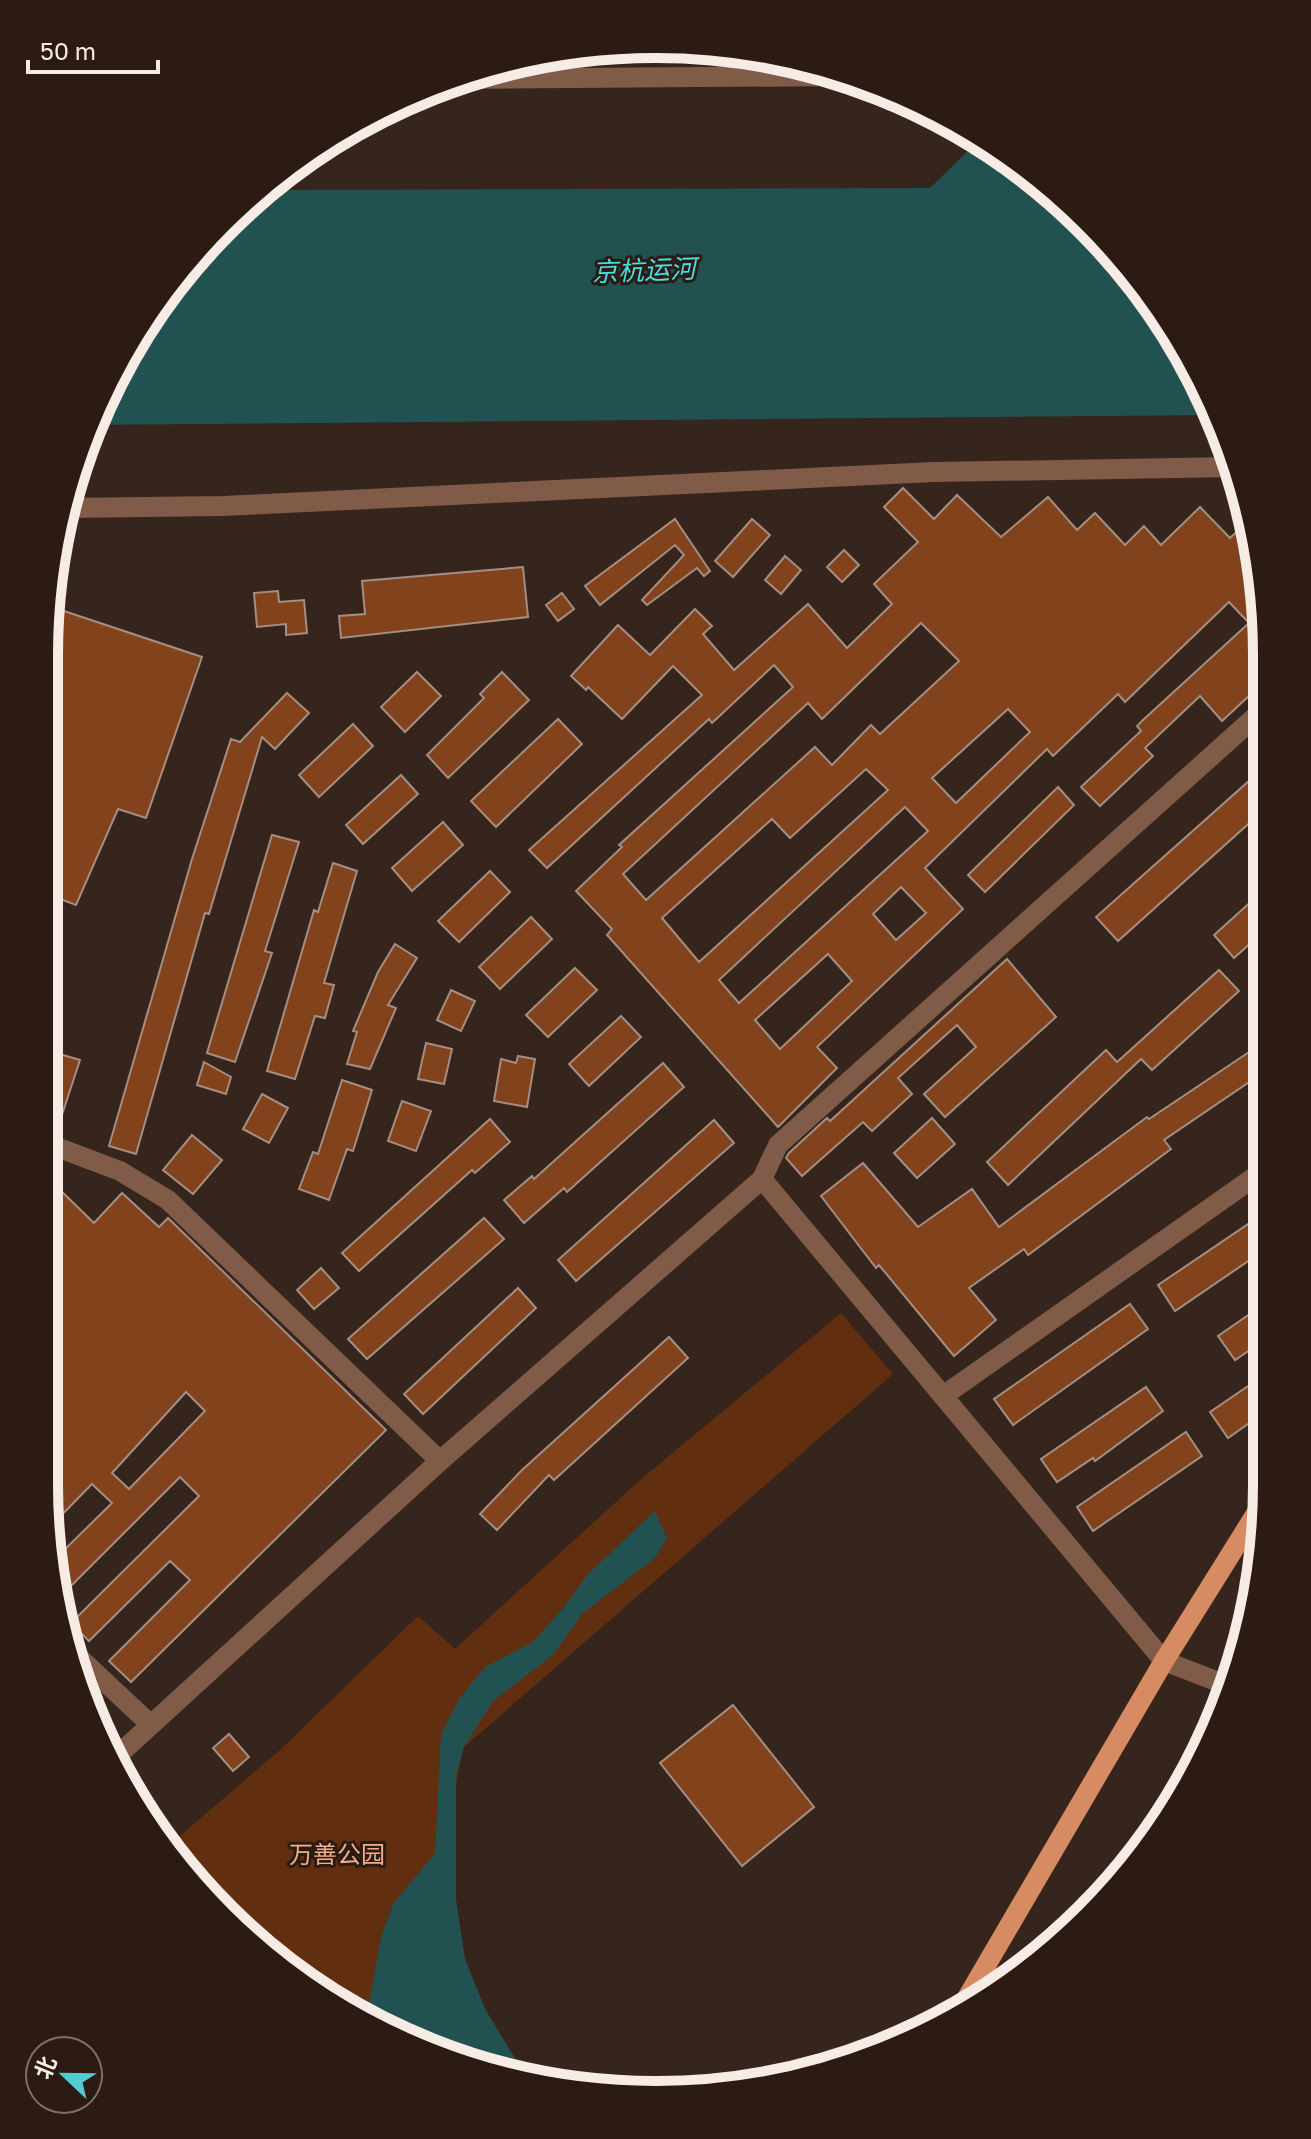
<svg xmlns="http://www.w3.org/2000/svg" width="1311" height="2139" font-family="'Golos Text','Noto Sans SC',sans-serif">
	<rect width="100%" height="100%" fill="#36251c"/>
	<path fill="#612f0f" d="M841 1313 893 1374 464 1747C447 1807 448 1900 465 1960 477 2001 502 2037 524 2073L459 2063 315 1992 170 1855 166 1848 281 1749 418 1616 455 1649 640 1480Z"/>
	<g fill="#225152">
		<path d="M979 140 1027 170 1116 253 1185 350 1212 415 89 425 170 284 260 190 930 188Z"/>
		<path d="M655 1511 667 1538 655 1558 583 1613 553 1655 493 1701 464 1747 456 1775V1899L465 1959 486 2011 524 2073 459 2063 367 2017 381 1937 393 1904 435 1853 441 1735 459 1699 485 1667 533 1642 564 1607 588 1574Z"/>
	</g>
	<g fill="#82431c" stroke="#a48e83" stroke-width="2" fill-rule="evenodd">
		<path d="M903 488 934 519 957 495 1001 537 1048 497 1077 530 1095 513 1125 545 1144 526 1161 545 1200 507 1230 538 1250 519 1266 615 1265 681 1222 721 1200 696 1145 748 1153 756 1100 806 1081 787 1141 731 1137 726 1143 720 1249 623 1229 602 1125 702 1118 694 1053 756 1047 749 925 868 963 909 817 1047 837 1068 778 1127 607 935 612 929 576 891 622 847 619 845 793 687 774 665 712 723 709 719 547 868 529 850 702 695 673 666 622 719 588 687 586 690 571 676 618 625 650 655 695 609 712 626 703 634 734 670 808 604 847 648 892 604 874 584 918 542 884 507ZM921 623 959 661 880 734 871 725 832 765 815 747 646 900 623 874 808 703 822 719ZM1008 709 1030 732 956 803 932 778ZM866 769 888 790 699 962 662 918 772 819 790 838ZM905 807 928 831 739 1003 719 980ZM901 887 926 913 896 940 873 914ZM828 954 852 981 780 1049 755 1020Z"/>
		<path d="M675 519 710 571 704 576 697 568 647 605 642 600 684 555 675 545 600 605 585 586Z"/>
		<path d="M752 519 770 535 733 577 715 561Z"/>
		<path d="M844 550 859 565 842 582 827 567Z"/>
		<path d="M785 556 801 570 781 594 765 580Z"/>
		<path d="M523 567 528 617 341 638 339 616 365 614 362 581Z"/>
		<path d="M278 591 279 602 304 600 307 633 286 635V624L257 627 254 593Z"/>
		<path d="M562 593 574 609 558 621 546 605Z"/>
		<path d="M49 606 202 657 146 818 118 809 76 905 47 894 48 718 55 698 48 694Z"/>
		<path d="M417 672 441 696 405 732 381 707Z"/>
		<path d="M502 672 529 700 448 778 427 755 484 698 480 694Z"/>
		<path d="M287 693 309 713 275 749 262 737 209 914 205 913 136 1154 109 1146 192 859 231 739 240 742Z"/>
		<path d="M558 719 582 744 496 827 471 801Z"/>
		<path d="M353 724 373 746 319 797 299 775Z"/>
		<path d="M401 775 418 794 363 844 346 825Z"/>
		<path d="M1250 780 1265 797V809L1118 941 1096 917Z"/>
		<path d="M1058 787 1074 805 985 892 968 875Z"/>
		<path d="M443 822 463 845 412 891 392 868Z"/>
		<path d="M272 835 299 842 265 951 272 953 235 1062 207 1053Z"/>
		<path d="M333 863 357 871 324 983 334 985 325 1018 315 1016 295 1079 267 1071 314 910 318 912Z"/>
		<path d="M490 871 510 892 459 942 438 921Z"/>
		<path d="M1265 889 1264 931 1234 958 1214 935Z"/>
		<path d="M531 917 552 939 500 989 479 967Z"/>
		<path d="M395 944 417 958 388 1005 396 1008 370 1069 347 1064 357 1032 353 1031 378 972Z"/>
		<path d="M1007 959 1056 1017 945 1117 924 1094 976 1047 957 1025 898 1078 912 1094 872 1131 863 1122 802 1176 786 1158 789 1153 827 1118 830 1121Z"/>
		<path d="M575 968 597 990 548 1037 526 1015Z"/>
		<path d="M1219 970 1239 991 1152 1070 1141 1059 1008 1185 987 1162 1106 1050 1117 1062Z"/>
		<path d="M451 990 475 1001 461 1031 437 1020Z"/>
		<path d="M621 1016 641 1037 589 1086 569 1064Z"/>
		<path d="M1264 1042V1072L1164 1140 1171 1149 1028 1255 1024 1249 969 1288 996 1320 954 1356 879 1265 876 1268 821 1196 863 1163 918 1227 972 1189 999 1227 1147 1117 1149 1119Z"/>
		<path d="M426 1043 452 1049 444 1084 418 1079Z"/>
		<path d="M56 1053 80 1060 56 1133 46 1130V1083Z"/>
		<path d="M518 1056 535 1059 527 1107 494 1101 501 1059 516 1063Z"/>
		<path d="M204 1062 231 1077 226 1094 197 1085Z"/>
		<path d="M663 1063 684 1087 567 1192 564 1188 524 1223 504 1200 532 1176 534 1179Z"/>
		<path d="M342 1080 372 1090 353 1151 347 1149 329 1200 299 1189 313 1152 318 1154Z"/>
		<path d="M262 1094 288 1108 269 1143 243 1129Z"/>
		<path d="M402 1101 431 1111 416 1151 388 1141Z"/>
		<path d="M932 1118 955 1144 917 1178 894 1153Z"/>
		<path d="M490 1119 510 1142 475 1173 472 1170 359 1271 342 1253Z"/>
		<path d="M714 1120 734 1143 576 1281 558 1260Z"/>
		<path d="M192 1135 222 1160 193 1194 163 1170Z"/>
		<path d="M57 1187 94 1223 122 1193 159 1227 168 1218 386 1430 131 1682 109 1661 190 1580 170 1561 89 1641 71 1623 199 1496 180 1477 62 1595 56 1558 112 1503 92 1484 51 1526 44 1484 46 1199ZM186 1392 205 1411 129 1489 112 1473Z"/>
		<path d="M1263 1214V1251L1175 1311 1158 1285Z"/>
		<path d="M484 1218 504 1239 367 1359 348 1339Z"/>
		<path d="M321 1268 339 1288 314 1309 297 1290Z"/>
		<path d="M518 1288 536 1308 423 1414 404 1394Z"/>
		<path d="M1130 1304 1148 1329 1013 1425 994 1399Z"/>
		<path d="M1263 1305V1341L1235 1360 1218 1336Z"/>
		<path d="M669 1337 688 1358 554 1480 549 1475 497 1530 480 1514 522 1470Z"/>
		<path d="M1263 1376 1262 1414 1228 1438 1210 1412Z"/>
		<path d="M1146 1387 1163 1411 1095 1461 1093 1458 1057 1482 1041 1459Z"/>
		<path d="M1186 1432 1202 1456 1093 1531 1077 1507Z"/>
		<path d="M75 1672 102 1697 91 1708 76 1680Z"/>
		<path d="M733 1705 814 1807 742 1866 660 1763Z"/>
		<path d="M229 1734 249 1757 233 1771 213 1748Z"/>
	</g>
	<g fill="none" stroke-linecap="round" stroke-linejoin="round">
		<g stroke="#805b48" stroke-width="20">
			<path d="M454 79 845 76"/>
			<path d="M67 508 223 506 934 472 1234 467"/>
			<path d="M46 1143 120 1171 168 1200 440 1461"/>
			<path d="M762 1179 1164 1661 1229 1686"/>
			<path d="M943 1396 1263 1171"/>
			<path d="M71 1650 150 1724"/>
			<path d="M117 1756 440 1461 762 1179 778 1145 1265 708"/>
		</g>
		<path stroke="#d68b62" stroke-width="20" d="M964 2003 1164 1661 1262 1504"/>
	</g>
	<g text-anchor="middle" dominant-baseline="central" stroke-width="6" stroke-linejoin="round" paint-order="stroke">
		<g font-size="24" fill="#f2ae8a" stroke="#2c1b13">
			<text x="337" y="1853">万善公园</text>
		</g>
		<g font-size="26" font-style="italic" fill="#45dee3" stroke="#2c1b13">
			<text transform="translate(644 270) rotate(-2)">京杭运河</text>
		</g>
	</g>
	<path d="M0 0H1311V2139H0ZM655 58H656A597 597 0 0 1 1253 655V1484A597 597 0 0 1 656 2081H655A597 597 0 0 1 58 1484V655A597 597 0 0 1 655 58Z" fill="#2c1b13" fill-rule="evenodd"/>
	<path fill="none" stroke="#f7ebe5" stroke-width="10" d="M655 58H656A597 597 0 0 1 1253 655V1484A597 597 0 0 1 656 2081H655A597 597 0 0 1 58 1484V655A597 597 0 0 1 655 58Z"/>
	<g transform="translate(64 2075) rotate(292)"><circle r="38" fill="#2c1b13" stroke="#7d6e67" stroke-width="2"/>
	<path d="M0-6L14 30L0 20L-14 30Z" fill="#52ccd1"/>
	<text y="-12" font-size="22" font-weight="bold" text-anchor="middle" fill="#f7ebe5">北</text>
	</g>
	<path d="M28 60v12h130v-12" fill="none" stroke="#f7ebe5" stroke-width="4"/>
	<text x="40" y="60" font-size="24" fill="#f7ebe5" stroke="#2c1b13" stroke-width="6" paint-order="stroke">50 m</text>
</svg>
